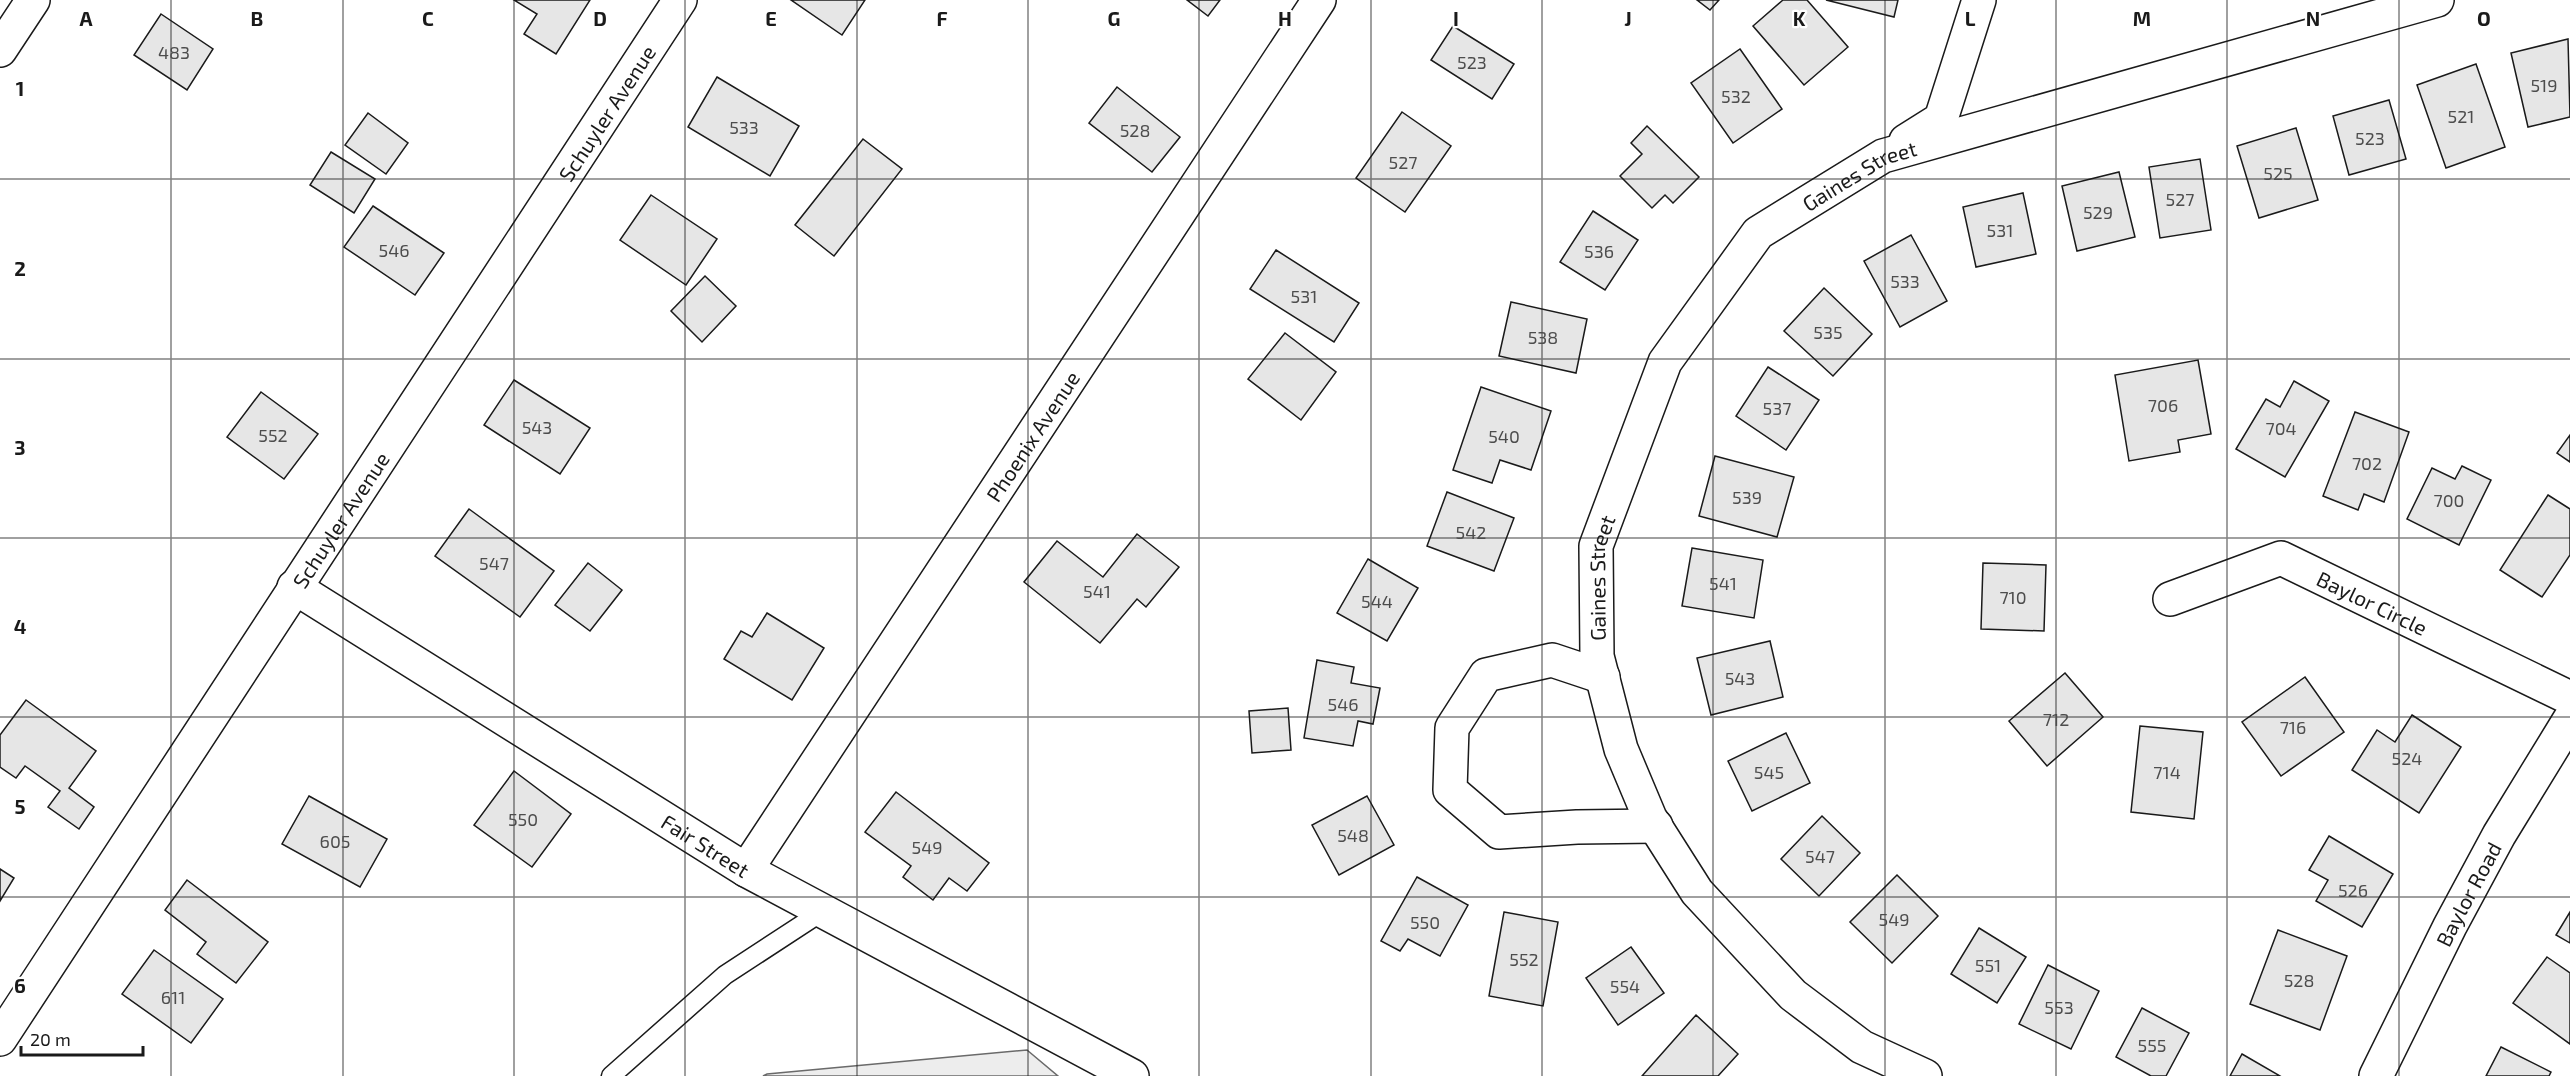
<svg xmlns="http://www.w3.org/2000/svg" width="2570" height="1076" font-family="'Exo 2',sans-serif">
	<rect width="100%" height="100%" fill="#fff"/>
	<path fill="#ededed" stroke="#6a6a6a" stroke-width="1.5" d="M1027 1050 1058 1076H763L767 1074Z"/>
	<g fill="#e6e6e6" stroke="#1a1a1a" stroke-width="1.5">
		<path d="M514 0H590L556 54 524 34 537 14Z"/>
		<path d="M791 0H865L842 35Z"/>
		<path d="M1187 0H1220L1208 16Z"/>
		<path d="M1697 0H1719L1710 10Z"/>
		<path d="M1783 0H1807L1848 47 1804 85 1753 26Z"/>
		<path d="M1826 0H1898L1894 17Z"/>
		<path d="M161 14 213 49 187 90 134 55Z"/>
		<path d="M1453 26 1514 64 1492 99 1431 60Z"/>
		<path d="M2568 39 2570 117 2528 127 2511 53Z"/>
		<path d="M1740 49 1782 109 1733 143 1691 83Z"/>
		<path d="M2476 64 2505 147 2446 168 2417 85Z"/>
		<path d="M717 77 799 126 770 176 688 127Z"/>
		<path d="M1117 87 1180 137 1152 172 1089 123Z"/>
		<path d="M2389 100 2406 159 2349 175 2333 116Z"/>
		<path d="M1402 112 1451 146 1405 212 1356 178Z"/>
		<path d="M368 113 408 143 386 174 345 145Z"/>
		<path d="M1647 126 1699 177 1673 203 1665 195 1652 208 1620 176 1642 154 1631 143Z"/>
		<path d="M2296 128 2318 200 2259 218 2237 146Z"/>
		<path d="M863 139 902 169 834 256 795 225Z"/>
		<path d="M331 152 375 179 354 213 310 185Z"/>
		<path d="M2200 159 2211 230 2160 238 2149 167Z"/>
		<path d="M2119 172 2135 237 2077 251 2062 186Z"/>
		<path d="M2023 193 2036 254 1976 267 1963 207Z"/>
		<path d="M651 195 717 239 686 285 620 240Z"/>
		<path d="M373 206 444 253 415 295 344 247Z"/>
		<path d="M1593 211 1638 240 1605 290 1560 262Z"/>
		<path d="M1911 235 1947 301 1900 327 1864 261Z"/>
		<path d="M1276 250 1359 303 1334 342 1250 289Z"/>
		<path d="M705 276 736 306 702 342 671 311Z"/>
		<path d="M1824 288 1872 334 1833 376 1784 331Z"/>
		<path d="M1511 302 1587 319 1576 373 1499 356Z"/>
		<path d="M1285 333 1336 372 1301 420 1248 379Z"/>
		<path d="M2198 360 2211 434 2178 440 2180 452 2129 461 2115 375Z"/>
		<path d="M1768 367 1819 400 1786 450 1736 416Z"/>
		<path d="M514 380 590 428 560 474 484 425Z"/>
		<path d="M2294 381 2329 401 2285 477 2236 449 2266 399 2280 407Z"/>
		<path d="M1481 387 1551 411 1531 470 1500 460 1492 483 1453 470Z"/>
		<path d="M261 392 318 434 284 479 227 437Z"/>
		<path d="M2355 412 2409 432 2384 502 2364 494 2358 510 2323 496Z"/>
		<path d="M2570 435V462L2557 453Z"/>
		<path d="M1715 456 1794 477 1777 537 1699 516Z"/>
		<path d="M2462 466 2491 480 2459 545 2407 519 2432 468 2455 479Z"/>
		<path d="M1447 492 1514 518 1494 571 1427 546Z"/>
		<path d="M2548 495 2570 509V555L2542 597 2500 570Z"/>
		<path d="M469 509 554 571 520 617 435 556Z"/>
		<path d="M1137 534 1179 567 1146 607 1137 599 1100 643 1024 582 1057 541 1103 577Z"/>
		<path d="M1692 548 1763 560 1754 618 1682 606Z"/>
		<path d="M1368 559 1418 588 1387 641 1337 613Z"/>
		<path d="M588 563 622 590 590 631 555 605Z"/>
		<path d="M1983 563 2046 565 2044 631 1981 629Z"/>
		<path d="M767 613 824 648 792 700 724 659 741 631 752 637Z"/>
		<path d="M1770 641 1783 697 1711 715 1697 658Z"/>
		<path d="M1317 660 1354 667 1351 683 1380 688 1373 724 1358 721 1353 746 1304 738Z"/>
		<path d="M2065 673 2103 717 2047 766 2009 721Z"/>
		<path d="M2305 677 2344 732 2281 776 2242 722Z"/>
		<path d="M26 700 96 751 69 788 94 807 79 829 48 807 60 791 25 766 16 778 0 767V735Z"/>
		<path d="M1288 708 1291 750 1252 753 1249 711Z"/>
		<path d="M2412 715 2461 747 2419 813 2352 770 2377 730 2395 742Z"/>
		<path d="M2140 726 2203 732 2194 819 2131 812Z"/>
		<path d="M1786 733 1810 783 1752 811 1728 761Z"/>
		<path d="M514 771 571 814 532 867 474 825Z"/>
		<path d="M896 792 989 863 967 891 949 878 933 900 903 877 911 866 865 832Z"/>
		<path d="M309 796 387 839 360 887 282 844Z"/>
		<path d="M1367 796 1394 845 1339 875 1312 825Z"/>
		<path d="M1822 816 1860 853 1819 896 1781 859Z"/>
		<path d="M2329 836 2393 874 2362 927 2316 901 2328 880 2309 870Z"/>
		<path d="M0 869 14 878 0 901Z"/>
		<path d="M1897 875 1938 916 1892 963 1850 922Z"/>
		<path d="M1417 877 1468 905 1440 956 1408 939 1400 951 1381 941Z"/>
		<path d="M187 880 268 942 236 983 197 954 206 942 165 910Z"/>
		<path d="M1504 912 1558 922 1543 1006 1489 996Z"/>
		<path d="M2570 912V943L2556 935Z"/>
		<path d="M1979 928 2026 957 1997 1003 1951 974Z"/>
		<path d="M2278 930 2347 956 2320 1030 2250 1004Z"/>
		<path d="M1631 947 1664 993 1618 1025 1586 978Z"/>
		<path d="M154 950 223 999 191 1043 122 994Z"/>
		<path d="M2547 957 2570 973V1044L2513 1003Z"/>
		<path d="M2048 965 2099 991 2071 1049 2019 1024Z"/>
		<path d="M2142 1008 2189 1033 2166 1076H2151L2116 1057Z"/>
		<path d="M1696 1015 1738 1054 1718 1076H1642Z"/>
		<path d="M2501 1047 2551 1072 2549 1076H2486Z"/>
		<path d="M2242 1054 2280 1076H2230Z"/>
	</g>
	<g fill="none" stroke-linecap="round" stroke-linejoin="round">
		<defs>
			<path id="service" d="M611 1076 725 975 823 911"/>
			<g id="minor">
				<path d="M0 50 33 0"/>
				<path d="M1906 141 1941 119 1979 0"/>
				<path id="s1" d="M294 587 746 870 1132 1076"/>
				<path id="s2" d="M2170 599 2281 558 2570 698"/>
				<path d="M1603 677 1552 660 1486 675 1452 728 1450 790 1499 832 1577 827 1656 826"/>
				<path id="s3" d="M746 870 1319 0"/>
				<path id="s4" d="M0 1039 680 0"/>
				<path id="s5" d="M1925 1076 1862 1047 1793 995 1697 892 1650 818 1621 749 1597 656 1596 546 1665 362 1758 233 1883 156 2437 0"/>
				<path id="s6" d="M2376 1076 2450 926 2499 835 2570 719"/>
			</g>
		</defs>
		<use href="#service" stroke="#1a1a1a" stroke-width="21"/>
		<use href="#minor" stroke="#1a1a1a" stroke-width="36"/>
		<use href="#service" stroke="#fff" stroke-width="18"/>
		<use href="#minor" stroke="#fff" stroke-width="33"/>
	</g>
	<path fill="none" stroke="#1a1a1a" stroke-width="1.5" stroke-opacity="0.55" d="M171 0V1076M343 0V1076M514 0V1076M685 0V1076M857 0V1076M1028 0V1076M1199 0V1076M1371 0V1076M1542 0V1076M1713 0V1076M1885 0V1076M2056 0V1076M2227 0V1076M2399 0V1076M0 179H2570M0 359H2570M0 538H2570M0 717H2570M0 897H2570"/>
	<g text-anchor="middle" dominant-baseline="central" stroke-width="4.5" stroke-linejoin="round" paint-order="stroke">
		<g font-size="18" fill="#4d4d4d">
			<text x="174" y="52">483</text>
			<text x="1472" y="62">523</text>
			<text x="2544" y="85">519</text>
			<text x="1736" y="96">532</text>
			<text x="2461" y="116">521</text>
			<text x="744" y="127">533</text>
			<text x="1135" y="130">528</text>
			<text x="2370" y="138">523</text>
			<text x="1403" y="162">527</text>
			<text x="2278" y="173">525</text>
			<text x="2180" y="199">527</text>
			<text x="2098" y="212">529</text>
			<text x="2000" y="230">531</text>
			<text x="394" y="250">546</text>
			<text x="1599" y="251">536</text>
			<text x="1905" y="281">533</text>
			<text x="1304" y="296">531</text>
			<text x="1828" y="332">535</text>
			<text x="1543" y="337">538</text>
			<text x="2163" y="405">706</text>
			<text x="1777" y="408">537</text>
			<text x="537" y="427">543</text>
			<text x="2281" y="428">704</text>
			<text x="273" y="435">552</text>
			<text x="1504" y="436">540</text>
			<text x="2367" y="463">702</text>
			<text x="1747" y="497">539</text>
			<text x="2449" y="500">700</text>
			<text x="1471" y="532">542</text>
			<text x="494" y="563">547</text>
			<text x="1723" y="583">541</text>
			<text x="1097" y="591">541</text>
			<text x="2013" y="597">710</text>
			<text x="1377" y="601">544</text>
			<text x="1740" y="678">543</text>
			<text x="1343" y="704">546</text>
			<text x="2056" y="719">712</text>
			<text x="2293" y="727">716</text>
			<text x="2407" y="758">524</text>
			<text x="1769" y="772">545</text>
			<text x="2167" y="772">714</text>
			<text x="523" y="819">550</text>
			<text x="1353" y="835">548</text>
			<text x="335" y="841">605</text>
			<text x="927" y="847">549</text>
			<text x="1820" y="856">547</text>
			<text x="2353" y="890">526</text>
			<text x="1894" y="919">549</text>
			<text x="1425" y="922">550</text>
			<text x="1524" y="959">552</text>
			<text x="1988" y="965">551</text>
			<text x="2299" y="980">528</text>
			<text x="1625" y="986">554</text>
			<text x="173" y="997">611</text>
			<text x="2059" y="1007">553</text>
			<text x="2152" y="1045">555</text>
		</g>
		<g font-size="21" fill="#1a1a1a" stroke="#fff">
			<text stroke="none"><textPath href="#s4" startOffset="1107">Schuyler Avenue</textPath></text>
			<text stroke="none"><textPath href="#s5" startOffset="1138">Gaines Street</textPath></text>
			<text stroke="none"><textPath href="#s3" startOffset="520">Phoenix Avenue</textPath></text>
			<text stroke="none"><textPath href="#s4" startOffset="621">Schuyler Avenue</textPath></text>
			<text stroke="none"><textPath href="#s5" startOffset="634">Gaines Street</textPath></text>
			<text stroke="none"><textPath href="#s2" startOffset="220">Baylor Circle</textPath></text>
			<text stroke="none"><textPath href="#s1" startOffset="486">Fair Street</textPath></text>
			<text stroke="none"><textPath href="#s6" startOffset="204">Baylor Road</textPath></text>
		</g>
	</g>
	<g font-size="20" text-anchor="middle" font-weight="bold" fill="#1a1a1a" stroke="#fff" stroke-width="4.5" stroke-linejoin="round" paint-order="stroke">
		<text x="86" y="26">A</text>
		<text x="257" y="26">B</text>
		<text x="428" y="26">C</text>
		<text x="600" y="26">D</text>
		<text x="771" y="26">E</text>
		<text x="942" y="26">F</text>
		<text x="1114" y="26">G</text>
		<text x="1285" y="26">H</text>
		<text x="1456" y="26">I</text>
		<text x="1628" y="26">J</text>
		<text x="1799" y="26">K</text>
		<text x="1970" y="26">L</text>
		<text x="2142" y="26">M</text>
		<text x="2313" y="26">N</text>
		<text x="2484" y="26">O</text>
		<text x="20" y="96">1</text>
		<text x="20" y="276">2</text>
		<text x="20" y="455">3</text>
		<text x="20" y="634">4</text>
		<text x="20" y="814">5</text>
		<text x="20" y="993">6</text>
	</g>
	<path d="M21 1046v9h122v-9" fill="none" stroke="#1a1a1a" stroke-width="3"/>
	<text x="30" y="1046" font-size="18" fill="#1a1a1a" stroke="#ffffff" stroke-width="4.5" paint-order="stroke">20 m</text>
</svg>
